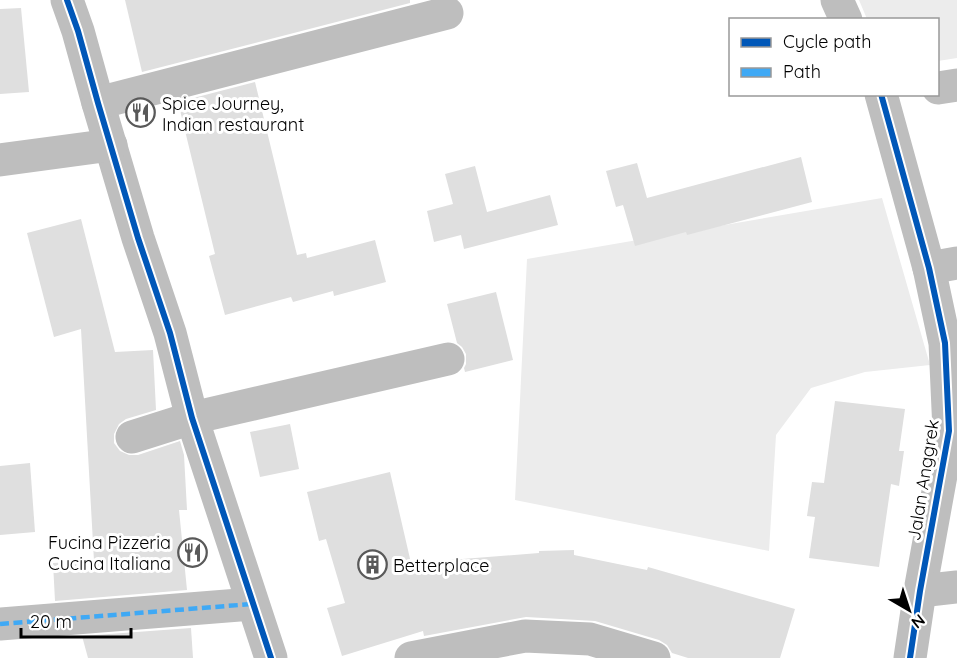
<svg xmlns="http://www.w3.org/2000/svg" width="957" height="658" font-family="Quicksand,sans-serif">
	<rect width="100%" height="100%" fill="#fff"/>
	<g fill="#ececec">
		<path d="M859 0H957V58L938 61V20L867 19Z"/>
		<path d="M882 198 930 365 865 372 811 388 776 435 769 551 515 500 527 259Z"/>
	</g>
	<g fill="#dfdfdf">
		<path d="M125 0H410V3L142 72Z"/>
		<path d="M21 8 29 92 0 94V9Z"/>
		<path d="M255 82 297 255 306 253 307 258 375 240 386 282 334 296 333 291 293 302 291 297 225 315 209 256 215 254 178 102Z"/>
		<path d="M801 157 812 202 687 235 686 232 635 246 623 205 616 207 606 171 637 163 647 198Z"/>
		<path d="M475 166 487 212 550 195 558 225 464 249 461 235 434 242 427 211 453 204 445 174Z"/>
		<path d="M81 219 115 352 153 350 156 410 126 419 119 424 114 434V443L120 451 129 455H138L180 441 184 455 187 510H179L187 590 55 601 53 563 94 561 81 329 54 337 27 233Z"/>
		<path d="M496 292 513 360 465 372 464 368 466 364V354L462 347 457 343 447 304Z"/>
		<path d="M835 401 905 409 899 451H904L899 486 891 484 879 567 809 558 815 517 807 516 812 482 824 483Z"/>
		<path d="M290 424 299 469 260 477 250 432Z"/>
		<path d="M30 463 35 532 0 535V466Z"/>
		<path d="M390 472 411 563 539 553V551L574 550V555L647 570 648 567 795 609 780 658H688L672 653 667 645 659 640 595 621 526 617 424 636 423 631 342 656 327 608 345 603 326 539 319 541 307 492Z"/>
		<path d="M191 628 193 658H88L82 636Z"/>
	</g>
	<g fill="none" stroke-linecap="round" stroke-linejoin="round">
		<g stroke="#bebebe" stroke-width="33">
			<path d="M67 0 78 31 98 103 138 238 170 333 192 418 271 658"/>
			<path d="M837 0 846 20"/>
			<path d="M938 88 957 85"/>
			<path d="M881 94 929 268 945 343 949 431 920 591 910 658"/>
			<path d="M98 103 447 13"/>
			<path d="M0 160 111 145"/>
			<path d="M929 268 957 263"/>
			<path d="M132 437 192 418 448 359"/>
			<path d="M920 591 957 587"/>
			<path d="M0 624 252 604"/>
			<path d="M411 658 525 636 590 639 654 658"/>
		</g>
		<path stroke="#3fa9f5" stroke-width="4.5" stroke-dasharray="9 4.5" stroke-linecap="butt" d="M0 624 252 604"/>
		<defs>
			<g id="cycleway">
				<path d="M67 0 78 31 98 103 138 238 170 333 192 418 271 658"/>
				<path d="M881 94 929 268 945 343 949 431 920 591 910 658"/>
			</g>
		</defs>
		<use href="#cycleway" stroke="#fff" stroke-width="10"/>
		<use href="#cycleway" stroke="#0057b8" stroke-width="6"/>
	</g>
	<defs>
		<symbol id="restaurant-ring" viewBox="-11 -11 22 22"><circle r="9.5" fill="#fff" stroke="#595959" stroke-width="1.5"/><path d="M-5-6h1v4h1v-4h1v4h1v-4h1v5L-1.5 .5V6h-2V.5L-5-1ZM5-6V6H3V1.5H1.5Q1.5-4 5-6Z" fill="#595959"/></symbol>
		<symbol id="building-ring" viewBox="-11 -11 22 22"><circle r="9.5" fill="#fff" stroke="#595959" stroke-width="1.5"/><path d="M-4-6H4V6H1V3H-1V6H-4ZM-2.5-4.3h1.7v1.8h-1.7ZM.8-4.3h1.7v1.8H.8ZM-2.5-1h1.7V.8h-1.7ZM.8-1h1.7V.8H.8Z" fill="#595959"/></symbol>
	</defs>
	<g fill-rule="evenodd">
		<use href="#restaurant-ring" x="124" y="96" width="33" height="33"/>
		<use href="#restaurant-ring" x="176" y="536" width="33" height="33"/>
		<use href="#building-ring" x="356" y="548" width="33" height="33"/>
	</g>
	<g text-anchor="middle" dominant-baseline="central" stroke-width="6" stroke-linejoin="round" paint-order="stroke">
		<g font-size="18" fill="#000" stroke="#fff" text-anchor="start">
			<text x="162" y="103">Spice Journey,<tspan x="162" dy="21">Indian restaurant</tspan></text>
			<text x="171" y="542" text-anchor="end">Fucina Pizzeria<tspan x="171" dy="21">Cucina Italiana</tspan></text>
			<text x="393" y="565">Betterplace</text>
		</g>
		<g font-size="18" fill="#000" stroke="#fff">
			<text transform="translate(923 480) rotate(-81)">Jalan Anggrek</text>
		</g>
	</g>
	<rect x="729" y="18" width="210" height="78" fill="#ffffff" stroke="#999999" stroke-width="1.5"/>
	<rect x="741" y="38" width="30" height="9" fill="#0057b8" stroke="#999999" stroke-width="1.5"/>
	<text x="783" y="48" font-size="18" fill="#000000">Cycle path</text>
	<rect x="741" y="68" width="30" height="9" fill="#3fa9f5" stroke="#999999" stroke-width="1.5"/>
	<text x="783" y="78" font-size="18" fill="#000000">Path</text>
	<g transform="translate(909 610) rotate(141)" stroke="#ffffff" stroke-width="4.5" paint-order="stroke">
	<path d="M0-4.5L10 22L0 15L-10 22Z" fill="#000000"/>
	<text y="-9" font-size="16" font-weight="bold" text-anchor="middle" fill="#000000">N</text>
	</g>
	<path d="M21 628v9h110v-9" fill="none" stroke="#000000" stroke-width="3"/>
	<text x="30" y="628" font-size="18" fill="#000000" stroke="#ffffff" stroke-width="4.5" paint-order="stroke">20 m</text>
</svg>
